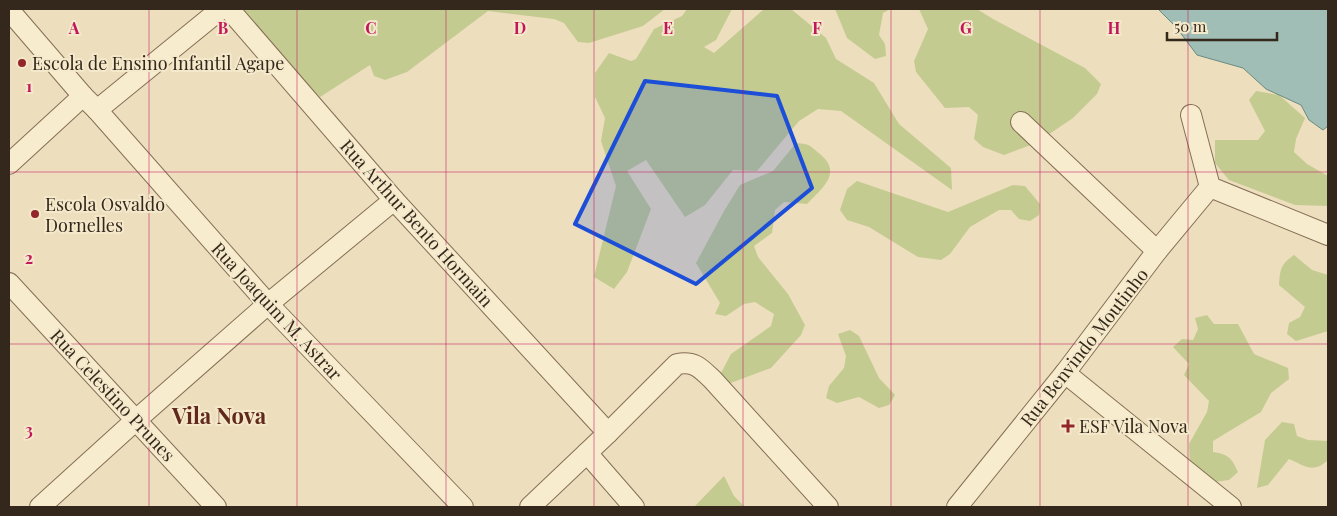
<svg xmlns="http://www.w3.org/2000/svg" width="1337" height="516" font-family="'Playfair Display',serif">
	<rect width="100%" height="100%" fill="#eddebd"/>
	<g fill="#c4cb91">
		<path d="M237 9H665L643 26 589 43 578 42 564 23 554 19 488 11 407 72 385 80 374 76 370 65 320 97Z"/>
		<path d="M687 9H732L716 40 704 47 714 53 764 9H791L826 38 836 59 874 83 899 124 951 168 952 190 841 111 818 109 799 121 757 171 733 170 705 205 685 217 646 160 627 171 651 209 627 272 614 289 594 277 616 186 601 141 605 118 595 97V73L609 53 631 61 636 59 654 29 682 16Z"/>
		<path d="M835 9H890L883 13 879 35 885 44 886 56 875 59 847 38Z"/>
		<path d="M919 9H977L993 19 1085 68 1101 84 1097 94 1073 118 1036 143 1004 155 983 147 974 139 978 115 969 107 945 108 916 72 914 61 928 29Z"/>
		<path d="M1256 91 1279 95 1305 118 1296 139 1294 152 1307 164 1328 176V206L1295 205 1229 180 1215 163V140H1258L1265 131 1249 100Z"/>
		<path d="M796 143C810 144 809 145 820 154 843 173 822 188 807 204L784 202 775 210 772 233 754 246 758 257 788 294 805 325 801 335 771 368 728 384 720 375 731 354 771 326 774 314 755 302 744 304 726 316 715 314 720 303 696 263 724 211 740 185 773 171Z"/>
		<path d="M857 181 948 212 1013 185 1025 186 1040 204 1039 215 1030 221 1019 219 1011 210H999L970 227 950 254 941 260 918 257 869 227 847 220 840 210 847 189Z"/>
		<path d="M1294 255 1312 270 1328 275V331L1296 341 1287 334 1289 323 1300 317 1305 307 1279 285C1280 269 1281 264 1294 255Z"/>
		<path d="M1207 315 1214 324H1238L1254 354 1288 368 1289 379 1271 393 1261 412 1213 441V452C1228 454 1232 458 1238 472L1229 480 1207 483 1190 468 1189 444 1207 412 1209 401 1184 375 1189 364 1173 347 1182 339 1193 340 1198 329 1195 318Z"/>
		<path d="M850 330 859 336 879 378 895 395 889 405 879 408 859 397 837 403 826 398 829 386 844 368 846 356 838 334Z"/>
		<path d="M1282 422 1294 424 1297 436 1308 440 1328 441V460C1313 474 1305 466 1289 459L1268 485 1257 488 1265 440Z"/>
		<path d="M724 476 734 496 745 507H696L695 506Z"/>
	</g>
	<path fill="#a0beb5" stroke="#688b82" d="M1158 9H1328V126L1323 130 1309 120 1301 105 1266 89 1243 68 1197 55 1176 27Z"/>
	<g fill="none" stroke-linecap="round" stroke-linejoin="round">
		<defs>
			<g id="minor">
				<path d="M229 9 394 200 608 433"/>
				<path d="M9 10 83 96 97 110 268 304 463 507"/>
				<path d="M97 110 221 9"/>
				<path d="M1191 115 1210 187 1328 235"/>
				<path d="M1021 122 1157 251"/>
				<path d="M9 164 83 96"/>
				<path d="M9 283 216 507"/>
				<path d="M1065 373 1231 507"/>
				<path d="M587 453 634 507"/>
				<path d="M40 507 136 420 268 304 394 200"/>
				<path d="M530 507 608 433 677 364C695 361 700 368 712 379L828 507"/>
				<path d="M957 507 1065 373 1157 251 1210 187"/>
			</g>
		</defs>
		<use href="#minor" stroke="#856f56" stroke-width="22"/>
		<use href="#minor" stroke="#f8eccf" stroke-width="20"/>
	</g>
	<path fill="#1d4ed8" fill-opacity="0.2" stroke="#1d4ed8" stroke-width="4" stroke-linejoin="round" d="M645 81 777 96 812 188 696 284 575 224Z"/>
	<path fill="none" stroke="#c2185b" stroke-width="1" stroke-opacity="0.55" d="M149 9V507M297 9V507M446 9V507M594 9V507M743 9V507M891 9V507M1040 9V507M1188 9V507M9 172H1328M9 344H1328"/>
	<g fill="#932628" stroke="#f5e9cc" stroke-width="2">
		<circle cx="22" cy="63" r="5"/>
		<circle cx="35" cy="214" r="5"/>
		<path d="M1065.5 418.5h5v5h5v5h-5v5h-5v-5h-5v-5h5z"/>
	</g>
	<g text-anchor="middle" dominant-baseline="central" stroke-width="4" stroke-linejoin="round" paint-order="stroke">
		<g font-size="18" fill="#34271b" stroke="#f5e9cc" text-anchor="start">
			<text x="32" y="63">Escola de Ensino Infantil Agape</text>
			<text x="45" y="204">Escola Osvaldo<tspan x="45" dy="21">Dornelles</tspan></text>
			<text x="1079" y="426">ESF Vila Nova</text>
		</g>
		<g font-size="18" fill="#34271b" stroke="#f5e9cc">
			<text transform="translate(417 223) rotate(48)">Rua Arthur Bento Hormain</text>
			<text transform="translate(277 311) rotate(47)">Rua Joaquim M. Astrar</text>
			<text transform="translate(1084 347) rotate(-52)">Rua Benvindo Moutinho</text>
			<text transform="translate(113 395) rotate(47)">Rua Celestino Prunes</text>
		</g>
		<g font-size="22" font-weight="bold" fill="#60291b" stroke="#f5e9cc">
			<text x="219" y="415">Vila Nova</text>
		</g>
	</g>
	<g font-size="16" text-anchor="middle" font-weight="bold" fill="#c2185b" stroke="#f5e9cc" stroke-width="4" stroke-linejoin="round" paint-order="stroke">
		<text x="74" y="34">A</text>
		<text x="223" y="34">B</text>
		<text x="371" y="34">C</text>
		<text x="520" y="34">D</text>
		<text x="668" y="34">E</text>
		<text x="817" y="34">F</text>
		<text x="966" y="34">G</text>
		<text x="1114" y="34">H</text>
		<text x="29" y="92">1</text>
		<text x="29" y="264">2</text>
		<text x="29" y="436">3</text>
	</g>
	<rect width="1337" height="516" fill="none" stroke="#34271b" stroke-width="20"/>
	<path d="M1167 32v8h110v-8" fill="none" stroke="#34271b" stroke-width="2.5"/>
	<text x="1174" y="32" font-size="15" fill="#34271b" stroke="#f5e9cc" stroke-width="4" paint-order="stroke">50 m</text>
</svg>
